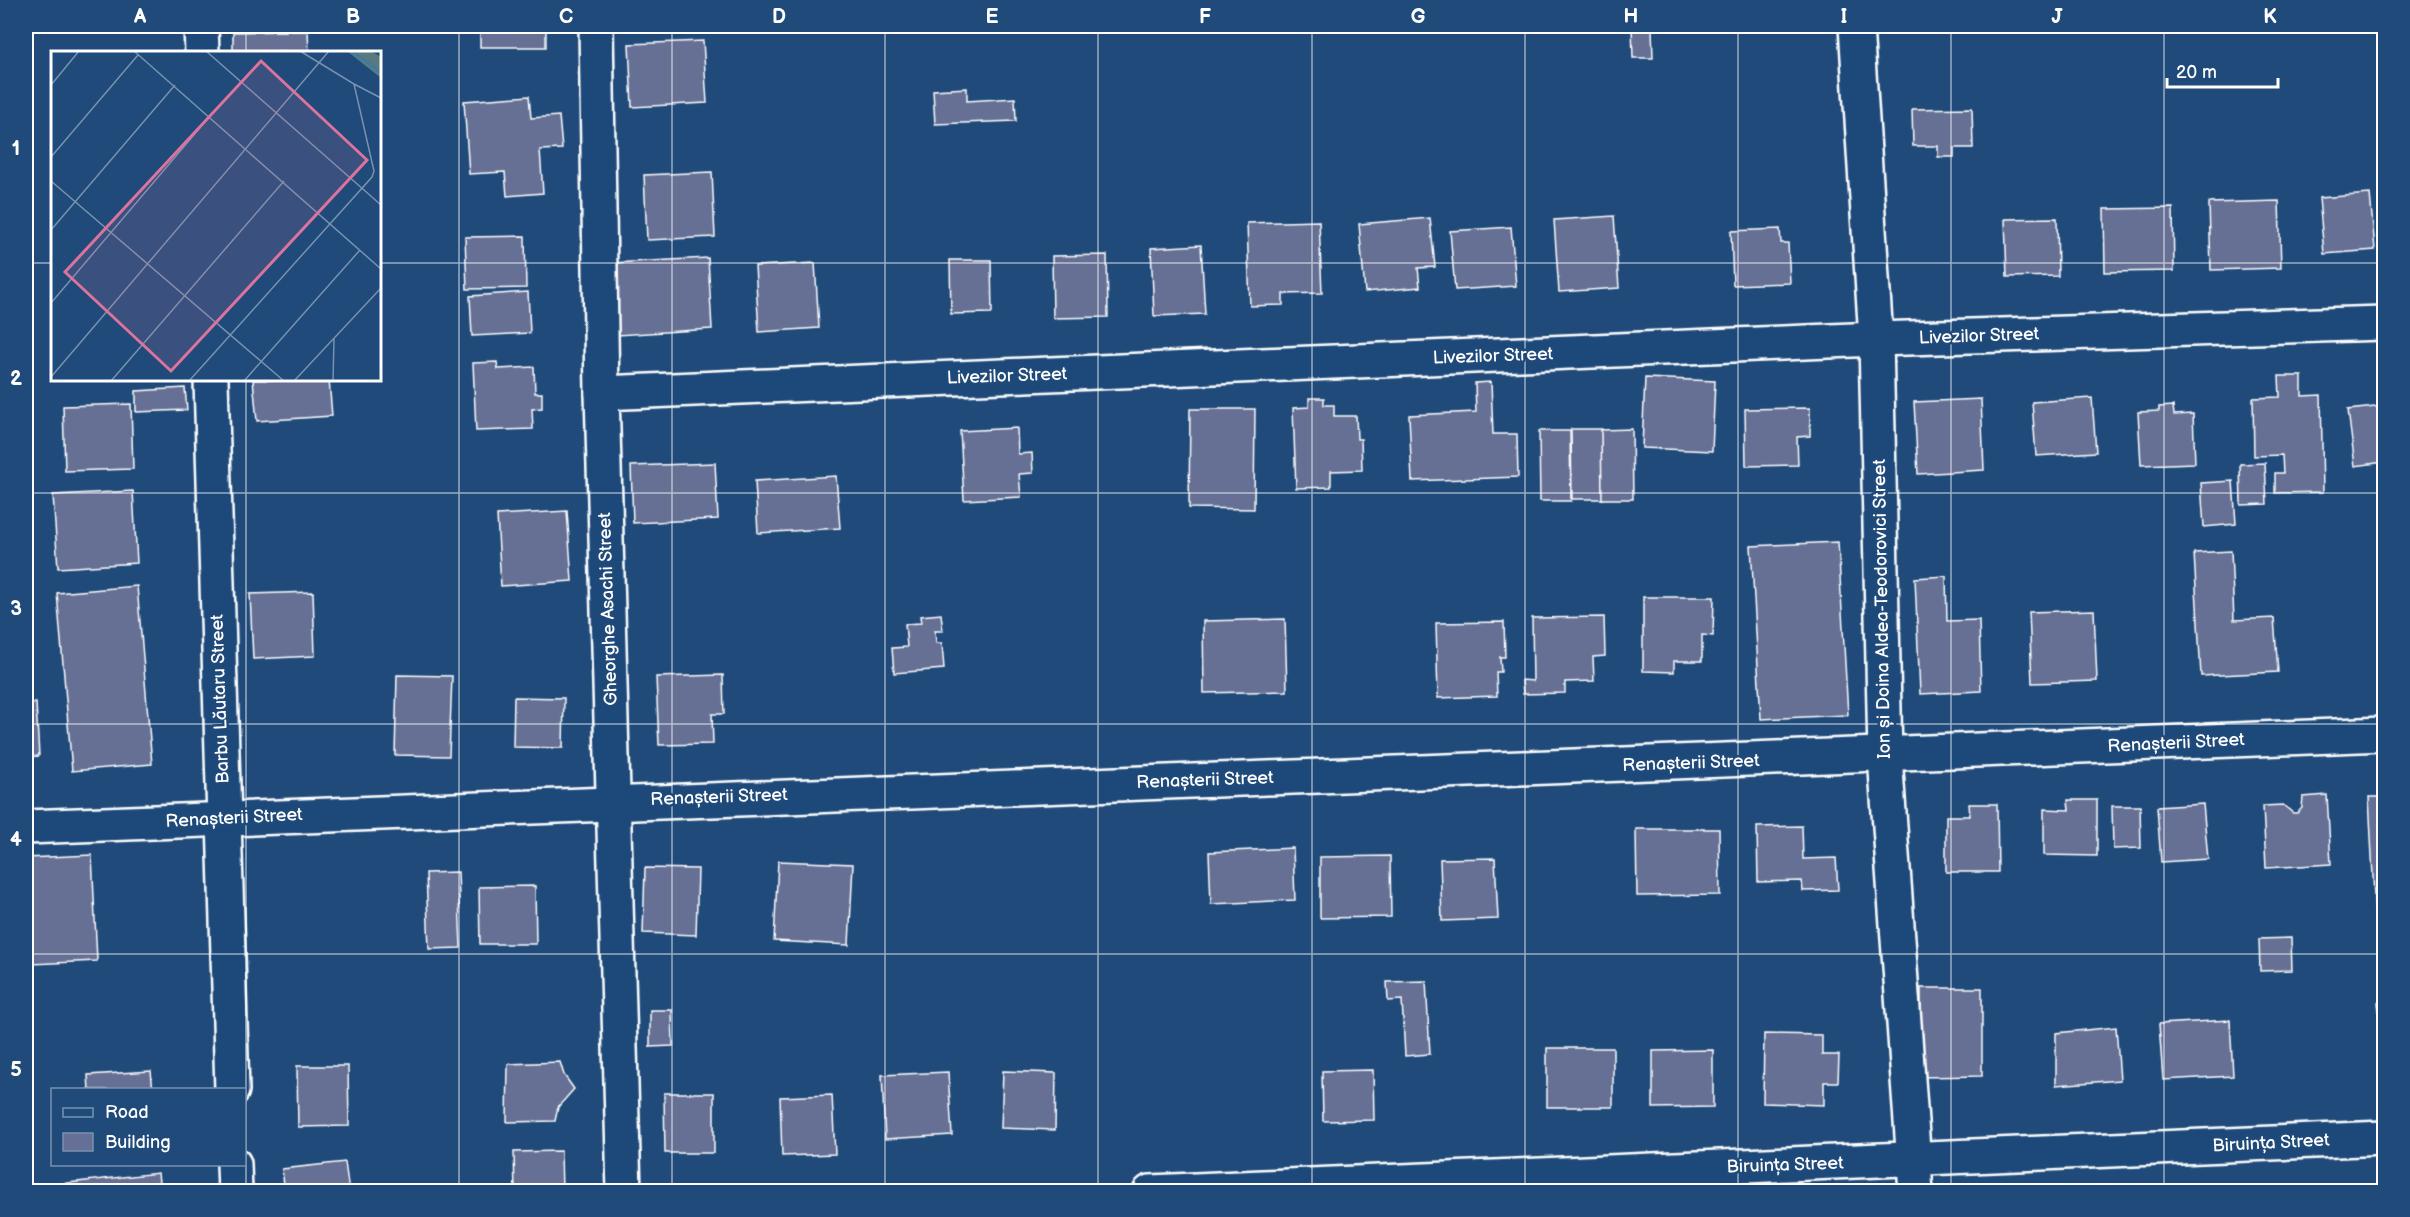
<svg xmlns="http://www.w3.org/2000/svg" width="2410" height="1217" font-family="'Balsamiq Sans',sans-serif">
	<rect width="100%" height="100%" fill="#1f4a7a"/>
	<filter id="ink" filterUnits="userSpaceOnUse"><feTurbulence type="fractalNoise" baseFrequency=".0167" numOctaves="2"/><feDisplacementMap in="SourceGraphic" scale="12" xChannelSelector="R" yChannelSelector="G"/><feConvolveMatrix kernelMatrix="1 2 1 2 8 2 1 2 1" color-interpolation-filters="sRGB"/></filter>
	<g filter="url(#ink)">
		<g fill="#666f95" stroke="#fff" stroke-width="1.5">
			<rect x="480" y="26" width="66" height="21"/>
			<path d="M1632 26H1672V27L1652 28 1653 58H1633Z"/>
			<path d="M308 31 309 52H233V32Z"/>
			<path d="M703 41 707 103 632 107 629 44Z"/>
			<path d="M967 88V101L1015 98 1016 121 935 124 933 90Z"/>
			<path d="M529 96 531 118 559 116 562 149 540 150 543 193 507 196 505 172 469 174 464 101Z"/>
			<path d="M1972 108 1973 148H1954V157H1938V146H1913L1912 109Z"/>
			<path d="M712 172 715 237 647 240 644 175Z"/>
			<path d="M2370 194 2375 250 2324 254 2319 198Z"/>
			<path d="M2279 201 2281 268 2211 270 2209 203Z"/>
			<path d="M2173 208 2174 271 2105 272 2104 209Z"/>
			<path d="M1614 216 1619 288 1559 292 1554 220Z"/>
			<path d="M1430 218 1435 267 1418 268 1420 287 1365 292 1359 224Z"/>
			<path d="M2057 218 2058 276 2007 277 2005 219Z"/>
			<path d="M1319 221 1322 293 1283 294V305L1250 306 1247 223Z"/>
			<path d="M1511 227 1516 286 1455 290 1450 231Z"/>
			<path d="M1780 229 1781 243H1788L1790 283 1733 285 1731 231Z"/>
			<path d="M525 236 526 288 467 289 465 237Z"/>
			<path d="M1201 245 1205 314 1154 316 1151 248Z"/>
			<path d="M1107 255 1108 317 1053 318 1052 256Z"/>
			<path d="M708 258 712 329 617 335 612 263Z"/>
			<path d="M950 260H991L992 313 951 314Z"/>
			<path d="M815 263 819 328 759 332 755 266Z"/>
			<path d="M528 292 530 333 472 336 470 296Z"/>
			<path d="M497 362 498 369 534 367 535 393H542V408L532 409 533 429 476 431 473 363Z"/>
			<path d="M2279 376H2302V396L2321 395 2323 492 2275 493V473H2283L2282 455 2254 456 2253 398 2280 397Z"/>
			<path d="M1645 378 1715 381 1712 451 1642 448Z"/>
			<path d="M253 380H329L332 416 257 421Z"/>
			<path d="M1491 382 1493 434H1517L1518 477 1412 481 1409 415 1476 412 1475 383Z"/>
			<path d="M185 388 187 410 136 412V391Z"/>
			<path d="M1309 398H1324V405H1334V416H1356L1357 439H1361L1362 470 1331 471V487L1296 488 1293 408 1309 407Z"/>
			<path d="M2092 398 2096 452 2036 456 2032 402Z"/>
			<path d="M1981 399 1984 470 1918 474 1914 402Z"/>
			<path d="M131 404 133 469 65 471 63 406Z"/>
			<path d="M2173 406 2174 415 2193 414 2195 463 2141 465 2138 412 2159 411V407Z"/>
			<path d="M2384 406V462L2355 466 2348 410Z"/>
			<path d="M1810 408V436L1797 437 1798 465 1746 466 1745 409Z"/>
			<path d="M1190 409H1255L1254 509 1189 508Z"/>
			<path d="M1017 428 1018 454 1032 453 1033 473 1019 474 1021 497 964 500 960 431Z"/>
			<path d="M1571 429H1602L1603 499H1572Z"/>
			<path d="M1632 429 1633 499H1602L1601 430Z"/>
			<path d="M1539 431H1570L1571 501H1540Z"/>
			<path d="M715 463 718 519 633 523 631 466Z"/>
			<path d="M2265 463 2267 504 2241 505 2240 464Z"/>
			<path d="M836 476 840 528 758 533 755 481Z"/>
			<path d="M2233 481 2236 524 2204 527 2201 483Z"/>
			<path d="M133 491 137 563 58 568 53 495Z"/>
			<path d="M567 511 572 581 501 586 497 515Z"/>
			<path d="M1838 542 1848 715 1761 719 1751 546Z"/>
			<path d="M2231 551 2234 620 2274 618 2278 672 2201 676 2194 553Z"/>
			<path d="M1946 576 1947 621 1979 620 1981 691 1920 694 1915 578Z"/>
			<path d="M137 586 152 764 72 771 57 593Z"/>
			<path d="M313 592 315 656 253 659 250 594Z"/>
			<path d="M1643 597H1714L1713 636 1702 635V661H1674V672L1643 671Z"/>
			<path d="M2094 610 2097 681 2032 683 2029 612Z"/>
			<path d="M941 614 943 631H935L936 643H942L944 669 894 673 892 648 907 647 905 624 921 623 920 616Z"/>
			<path d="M1604 617 1605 656 1593 657 1594 681 1565 682V693L1523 694 1522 680 1533 681 1532 618Z"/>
			<path d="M1285 619 1287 691 1204 693 1203 621Z"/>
			<path d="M1504 622 1505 657H1500L1501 672H1496L1497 696 1438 698 1436 623Z"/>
			<path d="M397 675 452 676 449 756 395 755Z"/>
			<path d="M723 675 724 714H712L713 744 659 745 656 677Z"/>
			<path d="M514 697 564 698 563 748 513 747Z"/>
			<path d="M26 703H36L39 756 26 757Z"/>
			<path d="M2327 795 2331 864 2266 868 2263 806 2283 805 2293 813H2297L2302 808 2303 797Z"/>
			<path d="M2369 797H2384V916L2375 917Z"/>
			<path d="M2068 800H2097V856L2044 855V809L2069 810Z"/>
			<path d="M1969 804H1997L1998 872H1946V816H1970Z"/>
			<path d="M2203 804 2208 859 2161 862 2157 807Z"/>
			<path d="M2112 806H2140L2141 848 2113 849Z"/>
			<path d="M1802 826 1803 859 1836 858 1838 890 1803 891 1802 881 1758 882 1757 827Z"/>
			<path d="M1636 829H1719L1720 895 1637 896Z"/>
			<path d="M1293 848 1295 900 1211 904 1209 852Z"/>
			<path d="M92 855 97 961 31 964 26 858Z"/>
			<path d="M1390 856 1391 917 1320 918V857Z"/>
			<path d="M1495 858 1498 919 1442 921 1440 859Z"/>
			<path d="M778 861 853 864 849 945 774 941Z"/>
			<path d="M645 868 698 869 696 935 643 933Z"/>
			<path d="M458 872 461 948 429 949 426 873Z"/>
			<path d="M535 886 536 944H480L479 887Z"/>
			<path d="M2291 938 2292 970 2260 971 2259 939Z"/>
			<path d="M1426 981 1430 1054 1405 1056 1402 1000 1388 1001 1387 982Z"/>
			<path d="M1921 988H1982V1076L1921 1077Z"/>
			<path d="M2384 1001V1053L2378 1002Z"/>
			<path d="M650 1010H672L673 1046 650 1047Z"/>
			<path d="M2230 1020 2233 1076 2163 1080 2159 1024Z"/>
			<path d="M2116 1027 2120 1080 2056 1085V1033Z"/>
			<path d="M1764 1034 1822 1035V1055H1839L1838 1082H1824V1105L1763 1103Z"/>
			<rect x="1547" y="1048" width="66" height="59"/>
			<path d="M1713 1050V1107L1653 1108V1051Z"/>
			<path d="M560 1062 564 1075 574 1089 558 1107 555 1121 507 1122 508 1064Z"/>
			<path d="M297 1066H348L349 1126 298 1127Z"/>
			<path d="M1373 1070 1374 1120 1323 1121 1322 1071Z"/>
			<path d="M151 1071 153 1090H89L88 1075Z"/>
			<path d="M1003 1071 1056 1073 1055 1130 1001 1128Z"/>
			<path d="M948 1072 952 1135 885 1139 882 1075Z"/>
			<path d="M664 1093H714V1153H665Z"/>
			<path d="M832 1095 835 1154 782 1156 780 1097Z"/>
			<path d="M561 1151 562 1192H515L514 1152Z"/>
			<path d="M345 1162 349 1192H285L282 1169Z"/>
			<path d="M158 1173 160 1192H60L59 1184Z"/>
		</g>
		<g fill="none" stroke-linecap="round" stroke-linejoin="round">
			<defs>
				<g id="minor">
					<path d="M201 26 202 52"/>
					<path d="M596 26 602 393 624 1192"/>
					<path d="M1856 26 1876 339 1885 756 1916 1192"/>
					<path d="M211 380 232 1090"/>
					<path d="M602 393 1876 339 2384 323"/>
					<path d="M26 827C812 792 1598 769 2384 734"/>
					<path d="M234 1164 235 1192"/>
					<path d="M1150 1192 2384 1138"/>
				</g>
			</defs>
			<use href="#minor" stroke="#fff" stroke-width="38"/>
			<use href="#minor" stroke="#1f4a7a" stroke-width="33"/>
		</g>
	</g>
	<path fill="none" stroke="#fff" stroke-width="1.5" stroke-opacity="0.55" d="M246 26V52M459 26V1192M672 26V1192M885 26V1192M1098 26V1192M1312 26V1192M1525 26V1192M1738 26V1192M1951 26V1192M2164 26V1192M26 263H52M380 263H2384M246 380V1192M26 493H2384M26 724H2384M26 954H2384"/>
	<g text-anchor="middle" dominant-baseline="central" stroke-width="5" stroke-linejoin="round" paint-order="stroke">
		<g font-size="18" fill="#fff" stroke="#1f4a7a">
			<text transform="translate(1979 336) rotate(-2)">Livezilor Street</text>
			<text transform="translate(1493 356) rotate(-2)">Livezilor Street</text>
			<text transform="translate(1007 376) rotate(-2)">Livezilor Street</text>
			<text transform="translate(608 609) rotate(-92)">Gheorghe Asachi Street</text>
			<text transform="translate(1882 609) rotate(-91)">Ion și Doina Aldea-Teodorovici Street</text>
			<text transform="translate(220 699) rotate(-92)">Barbu Lăutaru Street</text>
			<text transform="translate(2176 743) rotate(-3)">Renașterii Street</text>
			<text transform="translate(1691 763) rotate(-2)">Renașterii Street</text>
			<text transform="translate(1205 780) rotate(-2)">Renașterii Street</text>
			<text transform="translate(719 797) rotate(-2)">Renașterii Street</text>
			<text transform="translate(234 818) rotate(-3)">Renașterii Street</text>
			<text transform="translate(2271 1143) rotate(-3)">Biruința Street</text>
			<text transform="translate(1785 1165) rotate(-2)">Biruința Street</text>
		</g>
	</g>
	<g transform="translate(51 51)">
		<rect width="330" height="330" fill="#1f4a7a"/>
		<path d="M296 0H320L330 6V27Z" fill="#597b80"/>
		<path fill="none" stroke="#42799e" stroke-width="3" d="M301 0 330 21"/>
		<path fill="none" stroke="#7992af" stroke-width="1.5" d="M83 0 330 218M155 0 330 154M303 33 330 47M0 34 28 0M0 106 87 4M0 130 233 330M0 179 124 34M0 252 159 65M0 326 278 0M60 330 233 130M138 330 321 126 323 120 303 33 249 0M193 330 309 199M243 330 330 237M282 330 283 288"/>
		<path fill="#da749d" fill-opacity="0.15" stroke="#da749d" stroke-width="3" d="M210 10 316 109 120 320 14 221Z"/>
		<rect width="330" height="330" fill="none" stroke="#fff" stroke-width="3"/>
	</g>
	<rect width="2410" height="1217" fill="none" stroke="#1f4a7a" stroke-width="66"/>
	<rect x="51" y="1088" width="195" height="78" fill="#1f4a7a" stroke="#7992af" stroke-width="1.5"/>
	<rect x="63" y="1108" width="30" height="9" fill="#1f4a7a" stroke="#7992af" stroke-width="1.5"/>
	<text x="105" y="1118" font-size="18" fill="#ffffff">Road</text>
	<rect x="63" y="1133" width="30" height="18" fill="#666f95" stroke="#7992af" stroke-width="1.5"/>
	<text x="105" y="1148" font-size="18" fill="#ffffff">Building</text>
	<path d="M2167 78v9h111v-9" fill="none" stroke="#ffffff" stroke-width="3"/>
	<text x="2176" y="78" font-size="18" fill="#ffffff" stroke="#1f4a7a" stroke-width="4.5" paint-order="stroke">20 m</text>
	<rect x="33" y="33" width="2344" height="1151" fill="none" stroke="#fff" stroke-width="2"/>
	<g font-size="20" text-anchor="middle" font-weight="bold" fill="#fff">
		<text x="140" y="23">A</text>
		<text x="353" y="23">B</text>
		<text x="566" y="23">C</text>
		<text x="779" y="23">D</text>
		<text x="992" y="23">E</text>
		<text x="1205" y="23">F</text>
		<text x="1418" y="23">G</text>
		<text x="1631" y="23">H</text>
		<text x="1844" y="23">I</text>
		<text x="2057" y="23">J</text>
		<text x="2270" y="23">K</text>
		<text x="16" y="155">1</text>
		<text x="16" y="385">2</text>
		<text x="16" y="615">3</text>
		<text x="16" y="846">4</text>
		<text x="16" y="1076">5</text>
	</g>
</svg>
